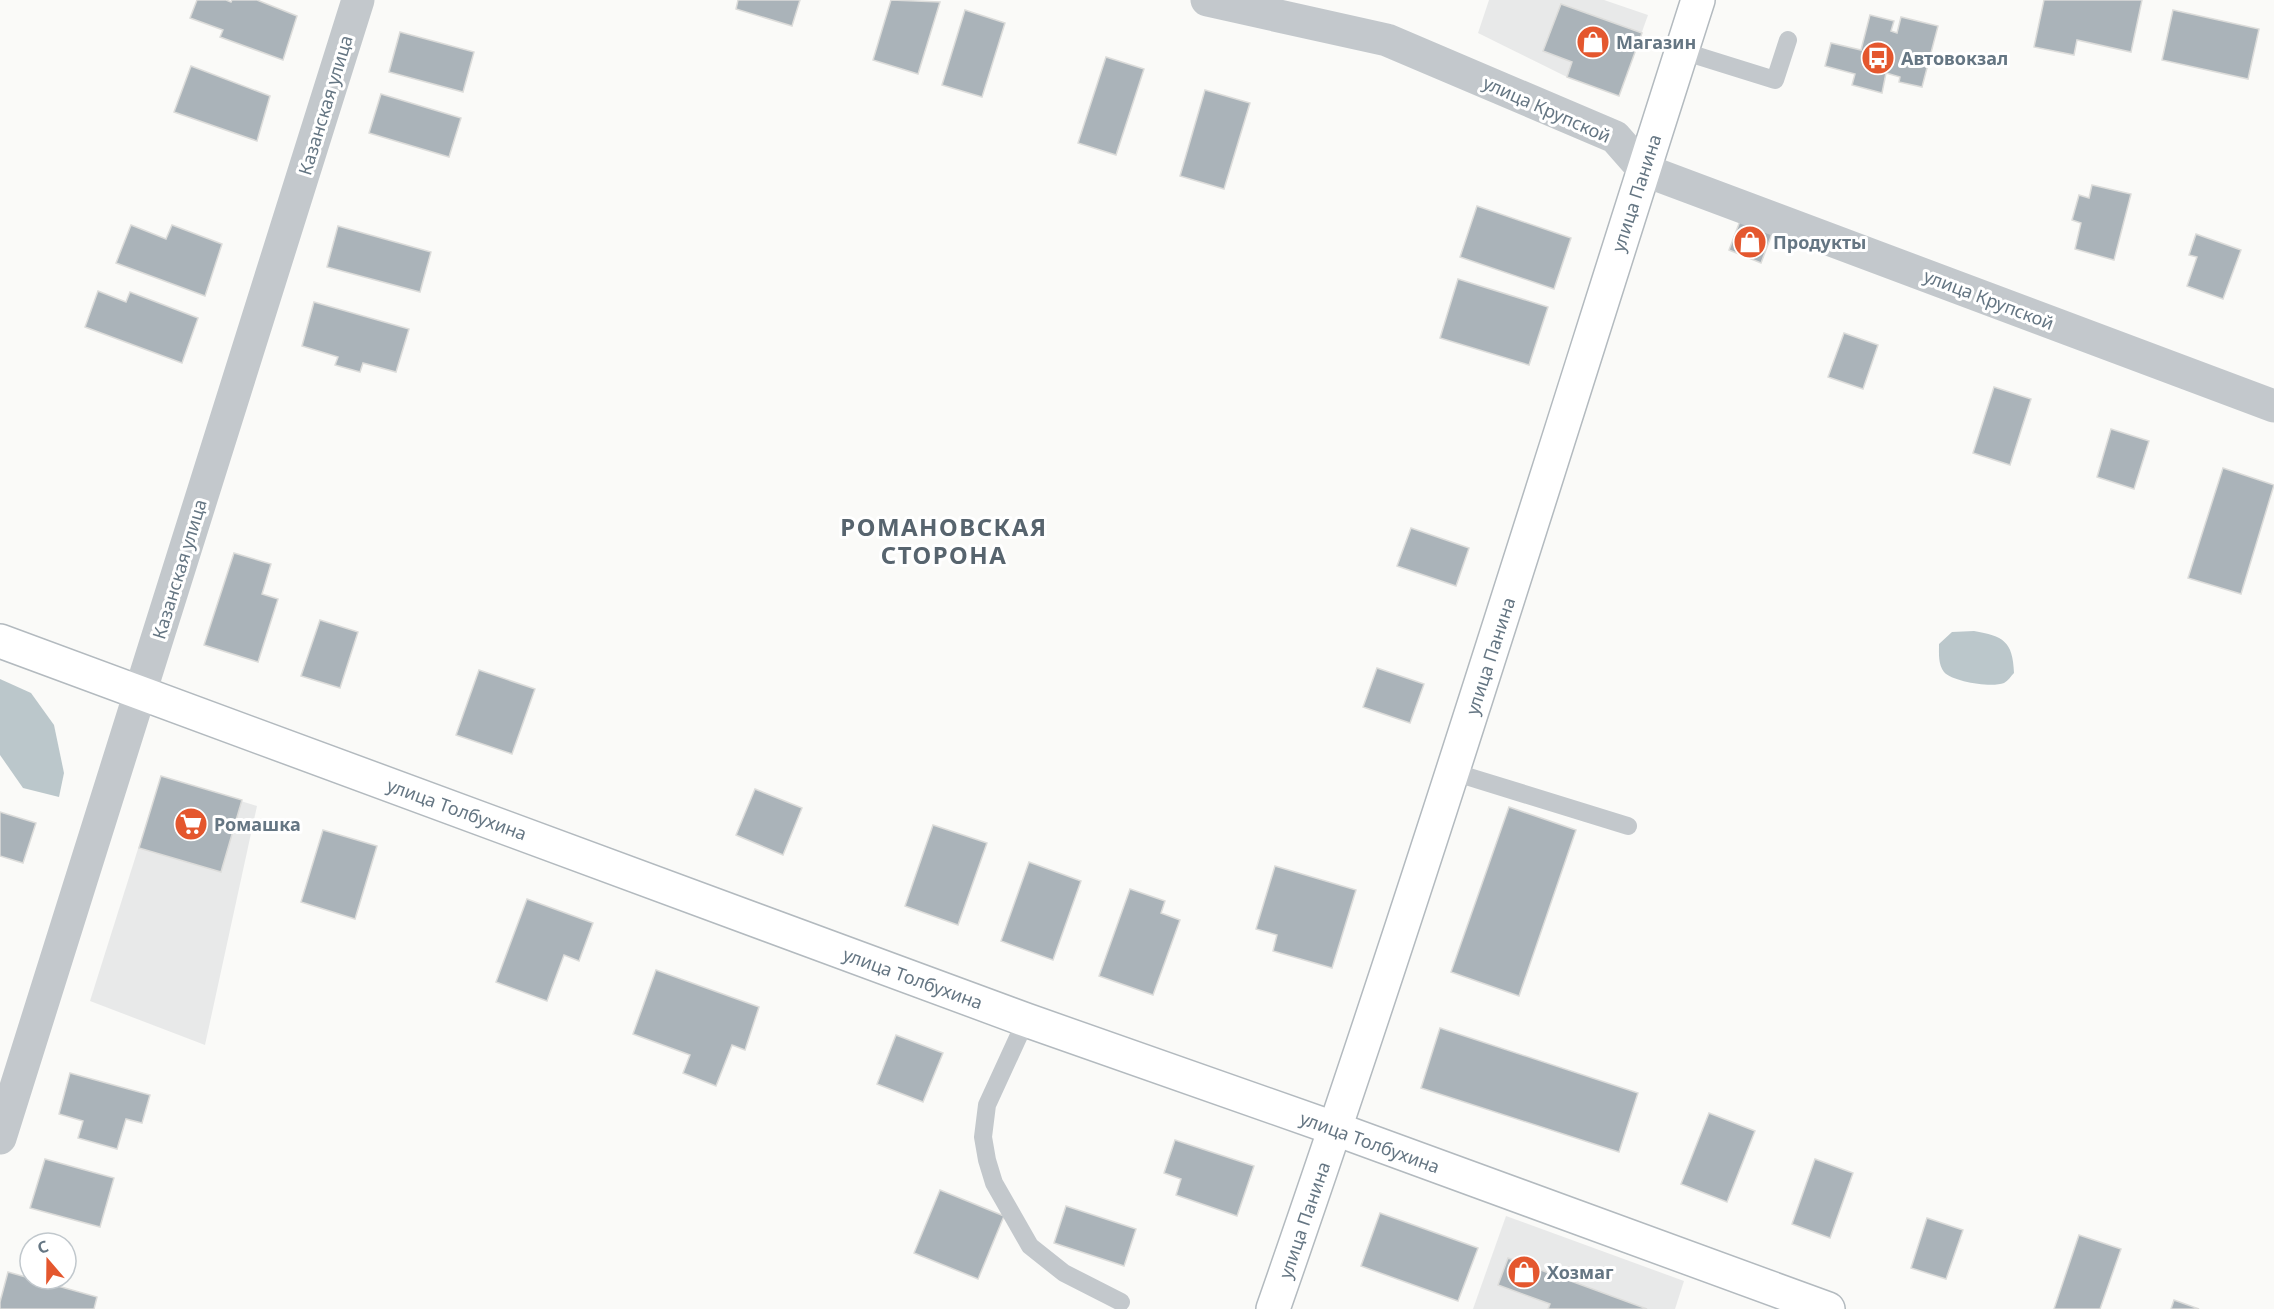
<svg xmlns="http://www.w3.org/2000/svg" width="2274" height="1309" font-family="'Noto Sans',sans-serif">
	<rect width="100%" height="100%" fill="#fafaf8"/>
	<g fill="#e8e9e9">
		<path d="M1489 0H1604L1648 15 1619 96 1567 77 1478 33Z"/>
		<path d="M161 776 257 806 205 1045 90 1001Z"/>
		<path d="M1506 1216 1684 1281 1675 1309H1473Z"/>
	</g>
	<g fill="#bbc7cb">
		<path d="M1974 631C2003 636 2013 641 2014 673 2011 676 2008 681 2004 683 1992 688 1953 682 1944 672 1938 664 1939 654 1939 644L1952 632Z"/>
		<path d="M0 679 31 693 54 725 64 773 59 797 23 788 0 755Z"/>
	</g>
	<g fill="#aab3b9" stroke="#dcdcda" stroke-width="1.5">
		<path d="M197 0H226L231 2 232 0H257L297 16 283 60 220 37 223 30 190 18Z"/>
		<path d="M738 0H800L792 26 736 9Z"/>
		<path d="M891 0 940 2 918 74 873 60Z"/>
		<path d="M2044 0H2142L2131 52 2077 40 2074 55 2034 47Z"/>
		<path d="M1561 4 1642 33 1619 96 1567 77 1572 62 1543 51Z"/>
		<path d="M965 10 1005 23 982 97 942 85Z"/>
		<path d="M2173 10 2259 29 2248 79 2162 60Z"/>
		<path d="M1870 15 1894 21 1891 31 1897 33 1901 17 1938 26 1922 87 1899 82 1900 77 1886 73 1882 93 1852 85 1855 74 1825 66 1831 43 1861 50Z"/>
		<path d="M400 32 474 52 463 92 389 72Z"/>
		<path d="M1106 57 1144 69 1116 155 1078 143Z"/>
		<path d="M191 66 270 96 257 141 174 112Z"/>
		<path d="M1205 90 1250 103 1224 189 1180 176Z"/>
		<path d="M381 94 461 118 449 157 369 133Z"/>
		<path d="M2092 185 2131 194 2114 260 2075 249 2081 223 2072 220 2079 195 2089 198Z"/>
		<path d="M1477 206 1571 238 1554 289 1460 257Z"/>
		<path d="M1740 221 1772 234 1761 263 1729 250Z"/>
		<path d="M131 225 166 239 172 225 222 244 205 296 116 263Z"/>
		<path d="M338 226 431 252 420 292 327 267Z"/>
		<path d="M2196 234 2241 250 2223 299 2187 286 2197 257 2189 255Z"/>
		<path d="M1458 279 1548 307 1529 365 1440 338Z"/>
		<path d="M98 291 126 302 130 292 198 318 182 363 85 327Z"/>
		<path d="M314 302 409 329 396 372 363 363 360 372 335 365 338 357 302 346Z"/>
		<path d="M1844 333 1878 345 1863 389 1828 377Z"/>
		<path d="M1994 387 2031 399 2010 465 1973 453Z"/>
		<path d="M2111 429 2149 441 2134 489 2097 477Z"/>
		<path d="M2223 468 2274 485 2241 594 2188 578Z"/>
		<path d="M1411 528 1469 548 1456 586 1397 566Z"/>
		<path d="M234 553 271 564 262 594 278 599 258 662 204 645Z"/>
		<path d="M320 620 358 632 340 688 301 676Z"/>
		<path d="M1377 668 1424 684 1410 723 1363 707Z"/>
		<path d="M479 670 535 689 512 754 456 735Z"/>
		<path d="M161 776 242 800 221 872 139 848Z"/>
		<path d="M755 789 802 808 783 855 736 835Z"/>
		<path d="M1509 807 1576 830 1519 996 1451 972Z"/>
		<path d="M0 812 36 823 23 863 0 856Z"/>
		<path d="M933 825 987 843 958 925 905 906Z"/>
		<path d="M323 830 377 846 355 919 301 902Z"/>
		<path d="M1029 862 1081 881 1053 960 1001 941Z"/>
		<path d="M1275 866 1356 890 1332 968 1273 951 1277 935 1256 929Z"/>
		<path d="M1130 889 1165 901 1161 913 1180 920 1153 995 1099 976Z"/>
		<path d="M527 899 593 923 579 961 564 955 547 1001 496 982Z"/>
		<path d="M656 970 759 1007 745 1050 732 1045 716 1086 683 1073 690 1055 633 1034Z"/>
		<path d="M1440 1028 1638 1093 1619 1152 1421 1088Z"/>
		<path d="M896 1035 943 1053 923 1102 877 1084Z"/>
		<path d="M70 1073 150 1095 142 1123 126 1119 117 1149 78 1138 83 1121 59 1114Z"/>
		<path d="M1709 1113 1755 1131 1727 1202 1681 1184Z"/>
		<path d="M1175 1140 1254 1166 1237 1216 1176 1195 1181 1179 1164 1173Z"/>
		<path d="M45 1159 114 1178 100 1227 30 1208Z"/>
		<path d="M1815 1159 1853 1173 1830 1238 1792 1224Z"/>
		<path d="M940 1190 1004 1216 978 1279 914 1253Z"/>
		<path d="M1066 1206 1136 1229 1124 1266 1054 1243Z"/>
		<path d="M1380 1213 1478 1248 1458 1301 1361 1266Z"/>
		<path d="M1927 1218 1963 1230 1946 1279 1911 1268Z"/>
		<path d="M2079 1235 2121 1249 2100 1309H2054Z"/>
		<path d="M1508 1258 1647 1309H1548L1550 1304 1498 1285Z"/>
		<path d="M8 1272 97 1297 94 1309H0V1302Z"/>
		<path d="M2174 1300 2199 1309H2171Z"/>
	</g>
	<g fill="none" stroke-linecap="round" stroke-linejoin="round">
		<defs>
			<g id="secondary">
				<path d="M0 641 1026 1020 1336 1129 1828 1309"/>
				<path d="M1273 1309C1424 876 1558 437 1698 0"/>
			</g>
		</defs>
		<use href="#secondary" stroke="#b3babf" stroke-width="36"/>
		<g stroke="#c3c8cc" stroke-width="18">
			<path d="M1682 51 1775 80 1788 40"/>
			<path d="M1453 772 1628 826"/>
			<path d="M1026 1020 987 1105 983 1137 987 1160 994 1183 1030 1246 1064 1273 1121 1302"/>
		</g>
		<g stroke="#c3c8cc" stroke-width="33">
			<path d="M1207 0 1387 40 1615 137 1644 170 2274 406"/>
			<path d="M0 1138 358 0"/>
		</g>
		<use href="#secondary" stroke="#fff" stroke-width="33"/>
	</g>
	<defs>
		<symbol id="shop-disc" viewBox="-11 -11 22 22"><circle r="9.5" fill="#e4572e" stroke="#fff"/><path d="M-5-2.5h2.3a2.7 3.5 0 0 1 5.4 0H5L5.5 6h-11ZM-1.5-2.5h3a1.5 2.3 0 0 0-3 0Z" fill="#fff"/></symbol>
		<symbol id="bus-disc" viewBox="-11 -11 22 22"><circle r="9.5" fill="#e4572e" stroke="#fff"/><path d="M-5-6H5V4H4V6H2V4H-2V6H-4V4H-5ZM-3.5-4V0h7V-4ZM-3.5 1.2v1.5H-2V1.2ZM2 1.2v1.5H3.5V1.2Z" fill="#fff"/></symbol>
		<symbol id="supermarket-disc" viewBox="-11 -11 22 22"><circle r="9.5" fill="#e4572e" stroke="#fff"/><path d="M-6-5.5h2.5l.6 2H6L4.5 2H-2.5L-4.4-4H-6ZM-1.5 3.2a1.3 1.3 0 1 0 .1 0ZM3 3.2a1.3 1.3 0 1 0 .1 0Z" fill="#fff"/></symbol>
	</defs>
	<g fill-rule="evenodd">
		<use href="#shop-disc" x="1574" y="23" width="38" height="38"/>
		<use href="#bus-disc" x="1859" y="39" width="38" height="38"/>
		<use href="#shop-disc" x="1731" y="223" width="38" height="38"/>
		<use href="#supermarket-disc" x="172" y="805" width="38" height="38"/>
		<use href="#shop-disc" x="1505" y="1253" width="38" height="38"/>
	</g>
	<g text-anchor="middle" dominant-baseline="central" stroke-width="6" stroke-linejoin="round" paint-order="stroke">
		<g font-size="18" font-weight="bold" fill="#657683" stroke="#fff" text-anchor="start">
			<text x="1616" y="42">Магазин</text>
			<text x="1901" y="58">Автовокзал</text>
			<text x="1773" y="242">Продукты</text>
			<text x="214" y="824">Ромашка</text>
			<text x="1547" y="1272">Хозмаг</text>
		</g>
		<g font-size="18" fill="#657683" stroke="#fff">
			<text transform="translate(325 105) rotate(-73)">Казанская улица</text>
			<text transform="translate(1547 109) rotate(24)">улица Крупской</text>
			<text transform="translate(1636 193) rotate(-72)">улица Панина</text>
			<text transform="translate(1989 299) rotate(21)">улица Крупской</text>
			<text transform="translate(179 569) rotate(-73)">Казанская улица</text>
			<text transform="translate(1490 656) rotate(-72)">улица Панина</text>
			<text transform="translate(457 809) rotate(20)">улица Толбухина</text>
			<text transform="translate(913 978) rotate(20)">улица Толбухина</text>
			<text transform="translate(1370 1142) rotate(20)">улица Толбухина</text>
			<text transform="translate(1304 1220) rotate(-71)">улица Панина</text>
		</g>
		<g font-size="24" font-weight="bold" letter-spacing="1.5" fill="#57646e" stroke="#fff">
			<text x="944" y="526">РОМАНОВСКАЯ<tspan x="944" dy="28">СТОРОНА</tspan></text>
		</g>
	</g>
	<g transform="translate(48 1261) rotate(340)"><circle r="28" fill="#ffffff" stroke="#c1c8cd" stroke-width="1.5"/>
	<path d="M0-4.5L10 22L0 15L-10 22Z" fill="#e4572e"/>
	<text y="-9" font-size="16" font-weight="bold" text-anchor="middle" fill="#657683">С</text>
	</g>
</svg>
